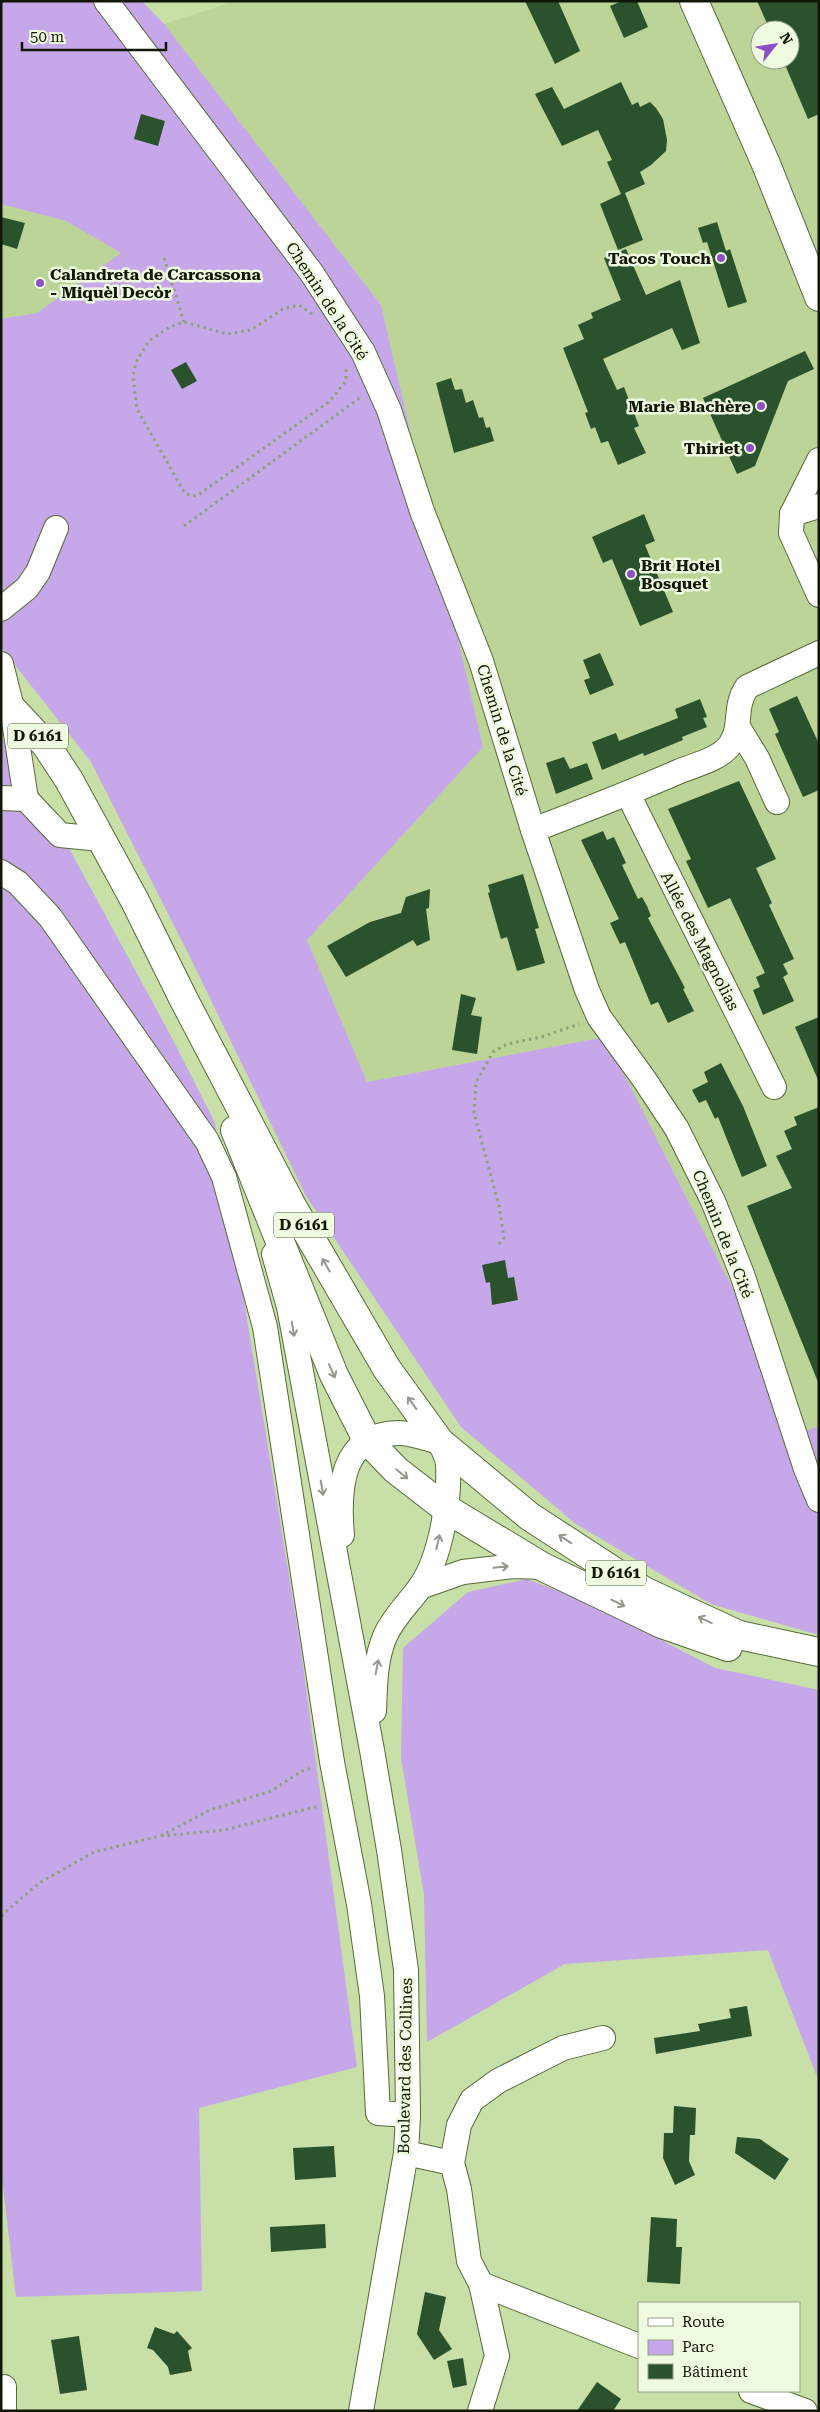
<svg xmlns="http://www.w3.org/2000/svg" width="820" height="2412" font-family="'Roboto Serif',serif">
	<rect width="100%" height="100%" fill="#c8dfa8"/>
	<g fill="#bcd497" fill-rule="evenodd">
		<path d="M236 1H819V1426L805 1431 605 1037 367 1082 307 940 483 747 381 305 164 24ZM760 30H790V60H760Z"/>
		<path d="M1 204 66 221 122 253 37 313 1 319Z"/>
	</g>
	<g fill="#c6a7e9">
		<path d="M1 1H142L164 24 381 305 483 747 307 940 367 1082 605 1037 805 1431 819 1426V1635L711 1604 576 1524 461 1427 306 1196 188 953 91 762 1 647V319L37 313 121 253 66 221 1 204Z"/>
		<path d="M1 738 19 756 173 1040 215 1123 300 1643 357 2067 199 2108 202 2291 16 2297 1 2170Z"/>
		<path d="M527 1579 588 1602 715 1668 819 1690V2082L768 1950 565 1964 427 2042 424 1895 401 1758 403 1648 468 1592Z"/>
	</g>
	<g fill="#29522d">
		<path d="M525 1H558L580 51 555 64Z"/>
		<path d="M622 1H637L648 27 624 38 610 6Z"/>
		<path d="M757 1H819V114L808 119 783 60H790V30H770Z"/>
		<path d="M621 82 632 105 638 102 640 107 650 102 656 108 663 119 667 140 666 151 651 165 640 172 645 184 625 193 643 240 618 250 600 204 621 194 607 162 612 160 598 130 562 146 535 94 552 87 564 109Z"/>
		<path d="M141 114 165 121 158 146 134 139Z"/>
		<path d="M1 217 25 223 17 249 1 244Z"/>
		<path d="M717 222 726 251 730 249 747 302 728 308 707 242 703 243 698 228Z"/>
		<path d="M626 249 646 295 680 280 700 343 682 350 672 328 603 359 617 390 624 387 639 426 634 428 646 453 618 465 608 441 601 443 595 427 591 429 585 413 588 412 563 348 584 339 578 325 593 318 591 313 621 300 604 258Z"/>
		<path d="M805 351 814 369 788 381 755 466 737 474 703 398Z"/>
		<path d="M186 362 197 381 182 389 171 370Z"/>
		<path d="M451 378 455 390 462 389 466 403 473 400 479 418 483 417 486 428 490 427 494 441 454 453 436 383Z"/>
		<path d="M644 514 655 541 645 545 673 612 640 626 612 559 603 563 592 537Z"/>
		<path d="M600 653 614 685 590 695 584 680 590 678 583 660Z"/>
		<path d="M797 696 819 744V790L803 797 775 734 779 732 769 709Z"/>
		<path d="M700 699 707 717 703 718 707 727 682 737 683 740 644 756 643 753 602 770 592 742 616 733 619 741 678 718 675 709Z"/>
		<path d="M564 757 570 769 587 763 593 779 556 794 546 763Z"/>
		<path d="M739 781 776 859 756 868 772 903 769 905 794 959 783 964 788 974 783 977 794 1001 763 1015 753 990 760 987 756 977 765 973 730 898 708 908 686 861 691 859 668 809Z"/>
		<path d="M603 831 607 840 614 837 626 863 622 865 638 899 642 897 647 906 651 916 648 918 685 988 683 989 694 1011 668 1023 658 1002 651 1005 625 942 620 944 610 923 619 919 581 840Z"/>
		<path d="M523 874 539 928 535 929 545 963 517 971 507 937 501 939 488 893 490 892 488 885Z"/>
		<path d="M430 889 429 908 426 909 430 940 417 946 413 940 346 977 327 946 370 922 401 913 406 897Z"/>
		<path d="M461 994 476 998 471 1015 482 1017 477 1054 452 1050Z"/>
		<path d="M819 1017V1082L795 1027Z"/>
		<path d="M721 1063 743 1106 767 1166 742 1177 718 1117 715 1119 706 1100 699 1103 692 1090 708 1082 704 1072Z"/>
		<path d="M819 1107V1382H818L747 1206 792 1188 776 1156 792 1149 784 1131 797 1125 794 1117Z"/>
		<path d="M505 1260 508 1278 514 1277 518 1300 492 1305 490 1282 486 1283 482 1265Z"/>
		<path d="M747 2006 752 2036 656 2054 654 2038 700 2031 698 2024 731 2018 729 2009Z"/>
		<path d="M674 2106 696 2108 695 2135H690L689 2161 695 2175 675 2185 663 2158 664 2133H673Z"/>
		<path d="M737 2137 760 2139 789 2159 775 2180 735 2153Z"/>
		<path d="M334 2146 336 2177 295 2180 293 2148Z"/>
		<path d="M651 2217 677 2219 676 2247H682L680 2284 647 2282Z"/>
		<path d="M325 2224 326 2248 271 2252 270 2227Z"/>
		<path d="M425 2292 446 2297 439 2330 452 2349 434 2360 417 2334Z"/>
		<path d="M155 2327 174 2334 177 2331 192 2348 188 2351 192 2371 170 2375 168 2367 153 2350 147 2348Z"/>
		<path d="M79 2336 87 2390 60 2394 51 2340Z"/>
		<path d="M463 2358 467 2385 453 2388 447 2361Z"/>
		<path d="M597 2382 621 2399 613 2411H577Z"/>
	</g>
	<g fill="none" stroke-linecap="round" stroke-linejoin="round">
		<defs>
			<g id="minor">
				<path d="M106 1 311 272 363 352 389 410 422 511 481 661 533 830 587 990 599 1017 644 1079 677 1129 713 1201 742 1274 806 1469 819 1500"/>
				<path d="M819 460 792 514 791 533 819 595"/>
				<path d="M792 514 819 506"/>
				<path d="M1 609 27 588 38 572 56 528"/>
				<path d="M1 664 12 708 26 799 60 835 101 839"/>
				<path d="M738 727 757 758 777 802"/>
				<path d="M628 794 774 1087"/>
				<path d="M1 798 26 799"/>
				<path d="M533 830C583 811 632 792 680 771 695 765 720 759 730 745 743 726 733 708 747 687L819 653"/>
				<path d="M1 872 18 883 50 917 207 1141 224 1177 265 1327 332 1762 359 1904 372 1996 378 2113 408 2115"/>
				<path d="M274 1254 289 1307 372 1750 389 1850 406 1970 408 2115 406 2153 361 2411"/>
				<path d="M342 1535C338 1490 340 1434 399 1433 412 1433 428 1439 440 1442 443 1449 447 1457 448 1464 450 1500 441 1556 421 1586 409 1603 394 1616 385 1636 375 1660 375 1685 374 1711"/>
				<path d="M420 1587 463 1572 514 1566 543 1567"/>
				<path d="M406 2153 452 2163 459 2189 469 2261 481 2284 497 2356 480 2411"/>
				<path d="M452 2163 459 2125 472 2100 498 2081 563 2048 603 2038"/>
				<path d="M481 2284 639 2346"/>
				<path d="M751 2391 805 2411"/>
				<path d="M1 2411 4 2408V2387"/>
			</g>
			<g id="major">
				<path d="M694 1 766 164 819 297"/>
				<path d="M1 697 46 745 69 780 135 901 183 998 292 1206 387 1369 440 1442 529 1516 644 1591 739 1635 819 1652"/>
				<path d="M235 1130 334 1375 367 1440 396 1470 445 1508 543 1567 662 1624 728 1647"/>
			</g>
		</defs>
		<use href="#minor" stroke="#576937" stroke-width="26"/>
		<use href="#major" stroke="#576937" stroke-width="30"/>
		<g stroke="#8ea075" stroke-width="3" stroke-dasharray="2.5 4" stroke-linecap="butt">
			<path d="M164 258 184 322"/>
			<path d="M312 314 299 305 283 309 251 330 227 334 184 322 170 327 149 341 136 362 133 377 137 409 184 492 191 496 198 495 330 401 346 381V367"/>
			<path d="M184 526 361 397"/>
			<path d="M499 1244 504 1238 499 1206 474 1113 476 1082 493 1052 507 1044 541 1037 579 1024"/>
			<path d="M161 1836 224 1830 319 1806"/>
			<path d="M1 1916 39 1883 94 1852 160 1836 210 1810 271 1791 302 1771 313 1768"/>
		</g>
		<use href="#minor" stroke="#fff" stroke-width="24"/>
		<use href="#major" stroke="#fff" stroke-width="28"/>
	</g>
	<defs><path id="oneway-shaft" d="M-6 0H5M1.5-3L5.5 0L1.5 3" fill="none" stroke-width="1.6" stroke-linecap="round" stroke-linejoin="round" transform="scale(1.25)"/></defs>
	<g stroke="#93978e">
		<use href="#oneway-shaft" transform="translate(326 1265) rotate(-120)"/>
		<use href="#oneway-shaft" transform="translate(293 1329) rotate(80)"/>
		<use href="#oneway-shaft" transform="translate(332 1371) rotate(66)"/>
		<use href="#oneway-shaft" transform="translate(412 1403) rotate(-126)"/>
		<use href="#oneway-shaft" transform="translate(402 1474) rotate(39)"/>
		<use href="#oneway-shaft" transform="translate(322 1488) rotate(80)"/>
		<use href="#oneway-shaft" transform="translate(565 1539) rotate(-147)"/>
		<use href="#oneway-shaft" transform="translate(438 1542) rotate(-77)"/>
		<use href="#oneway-shaft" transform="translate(501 1567) rotate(-6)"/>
		<use href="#oneway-shaft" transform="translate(618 1603) rotate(26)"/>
		<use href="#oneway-shaft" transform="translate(705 1620) rotate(-155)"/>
		<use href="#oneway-shaft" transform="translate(377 1667) rotate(-79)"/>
	</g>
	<g fill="#8e50c5" stroke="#effbdf" stroke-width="2">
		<circle cx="721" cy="258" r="5"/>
		<circle cx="40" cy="283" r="5"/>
		<circle cx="761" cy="406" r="5"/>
		<circle cx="750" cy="448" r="5"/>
		<circle cx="631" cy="574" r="5"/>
	</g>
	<g text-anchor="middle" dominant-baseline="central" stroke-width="5" stroke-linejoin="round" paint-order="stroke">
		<g fill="#effbdf" stroke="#535b46" stroke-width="1">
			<rect x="8" y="723.5" width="60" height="25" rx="4"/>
			<rect x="274" y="1212.5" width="60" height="25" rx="4"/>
			<rect x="586" y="1560.5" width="60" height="25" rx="4"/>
		</g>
		<g font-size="15" font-weight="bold" fill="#101704">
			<text x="38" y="736">D 6161</text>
			<text x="304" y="1225">D 6161</text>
			<text x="616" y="1573">D 6161</text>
		</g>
		<g font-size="16" font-weight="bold" fill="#101704" stroke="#effbdf" text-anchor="end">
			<text x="711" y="258">Tacos Touch</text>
			<text x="50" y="274" text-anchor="start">Calandreta de Carcassona<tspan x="50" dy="18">- Miquèl Decòr</tspan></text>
			<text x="751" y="406">Marie Blachère</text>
			<text x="740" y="448">Thiriet</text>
			<text x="641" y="565" text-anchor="start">Brit Hotel<tspan x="641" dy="18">Bosquet</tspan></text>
		</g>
		<g font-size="16" fill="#101704" stroke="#effbdf">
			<text transform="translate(327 301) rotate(57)">Chemin de la Cité</text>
			<text transform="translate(502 730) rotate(73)">Chemin de la Cité</text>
			<text transform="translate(700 941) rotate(63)">Allée des Magnolias</text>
			<text transform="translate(723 1234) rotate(68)">Chemin de la Cité</text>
			<text transform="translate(405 2066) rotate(-89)">Boulevard des Collines</text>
		</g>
	</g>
	<rect width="820" height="2412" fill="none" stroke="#101704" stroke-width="5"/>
	<rect x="638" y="2302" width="162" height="90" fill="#effbdf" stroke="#96a087"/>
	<rect x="648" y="2318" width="25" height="8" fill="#ffffff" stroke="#96a087"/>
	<text x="682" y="2327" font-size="15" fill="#101704">Route</text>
	<rect x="648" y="2340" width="25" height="15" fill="#c6a7e9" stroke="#96a087"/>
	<text x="682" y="2352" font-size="15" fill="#101704">Parc</text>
	<rect x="648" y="2364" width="25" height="15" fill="#29522d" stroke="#96a087"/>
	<text x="682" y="2377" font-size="15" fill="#101704">Bâtiment</text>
	<g transform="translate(775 45) rotate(60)"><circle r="24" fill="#effbdf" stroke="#96a087"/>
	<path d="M0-4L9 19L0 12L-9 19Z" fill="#8e50c5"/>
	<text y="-8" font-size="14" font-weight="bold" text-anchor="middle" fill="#101704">N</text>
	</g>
	<path d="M22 42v8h144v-8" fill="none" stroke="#101704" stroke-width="2.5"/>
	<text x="30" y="42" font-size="15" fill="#101704" stroke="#effbdf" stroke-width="4" paint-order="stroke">50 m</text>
</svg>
